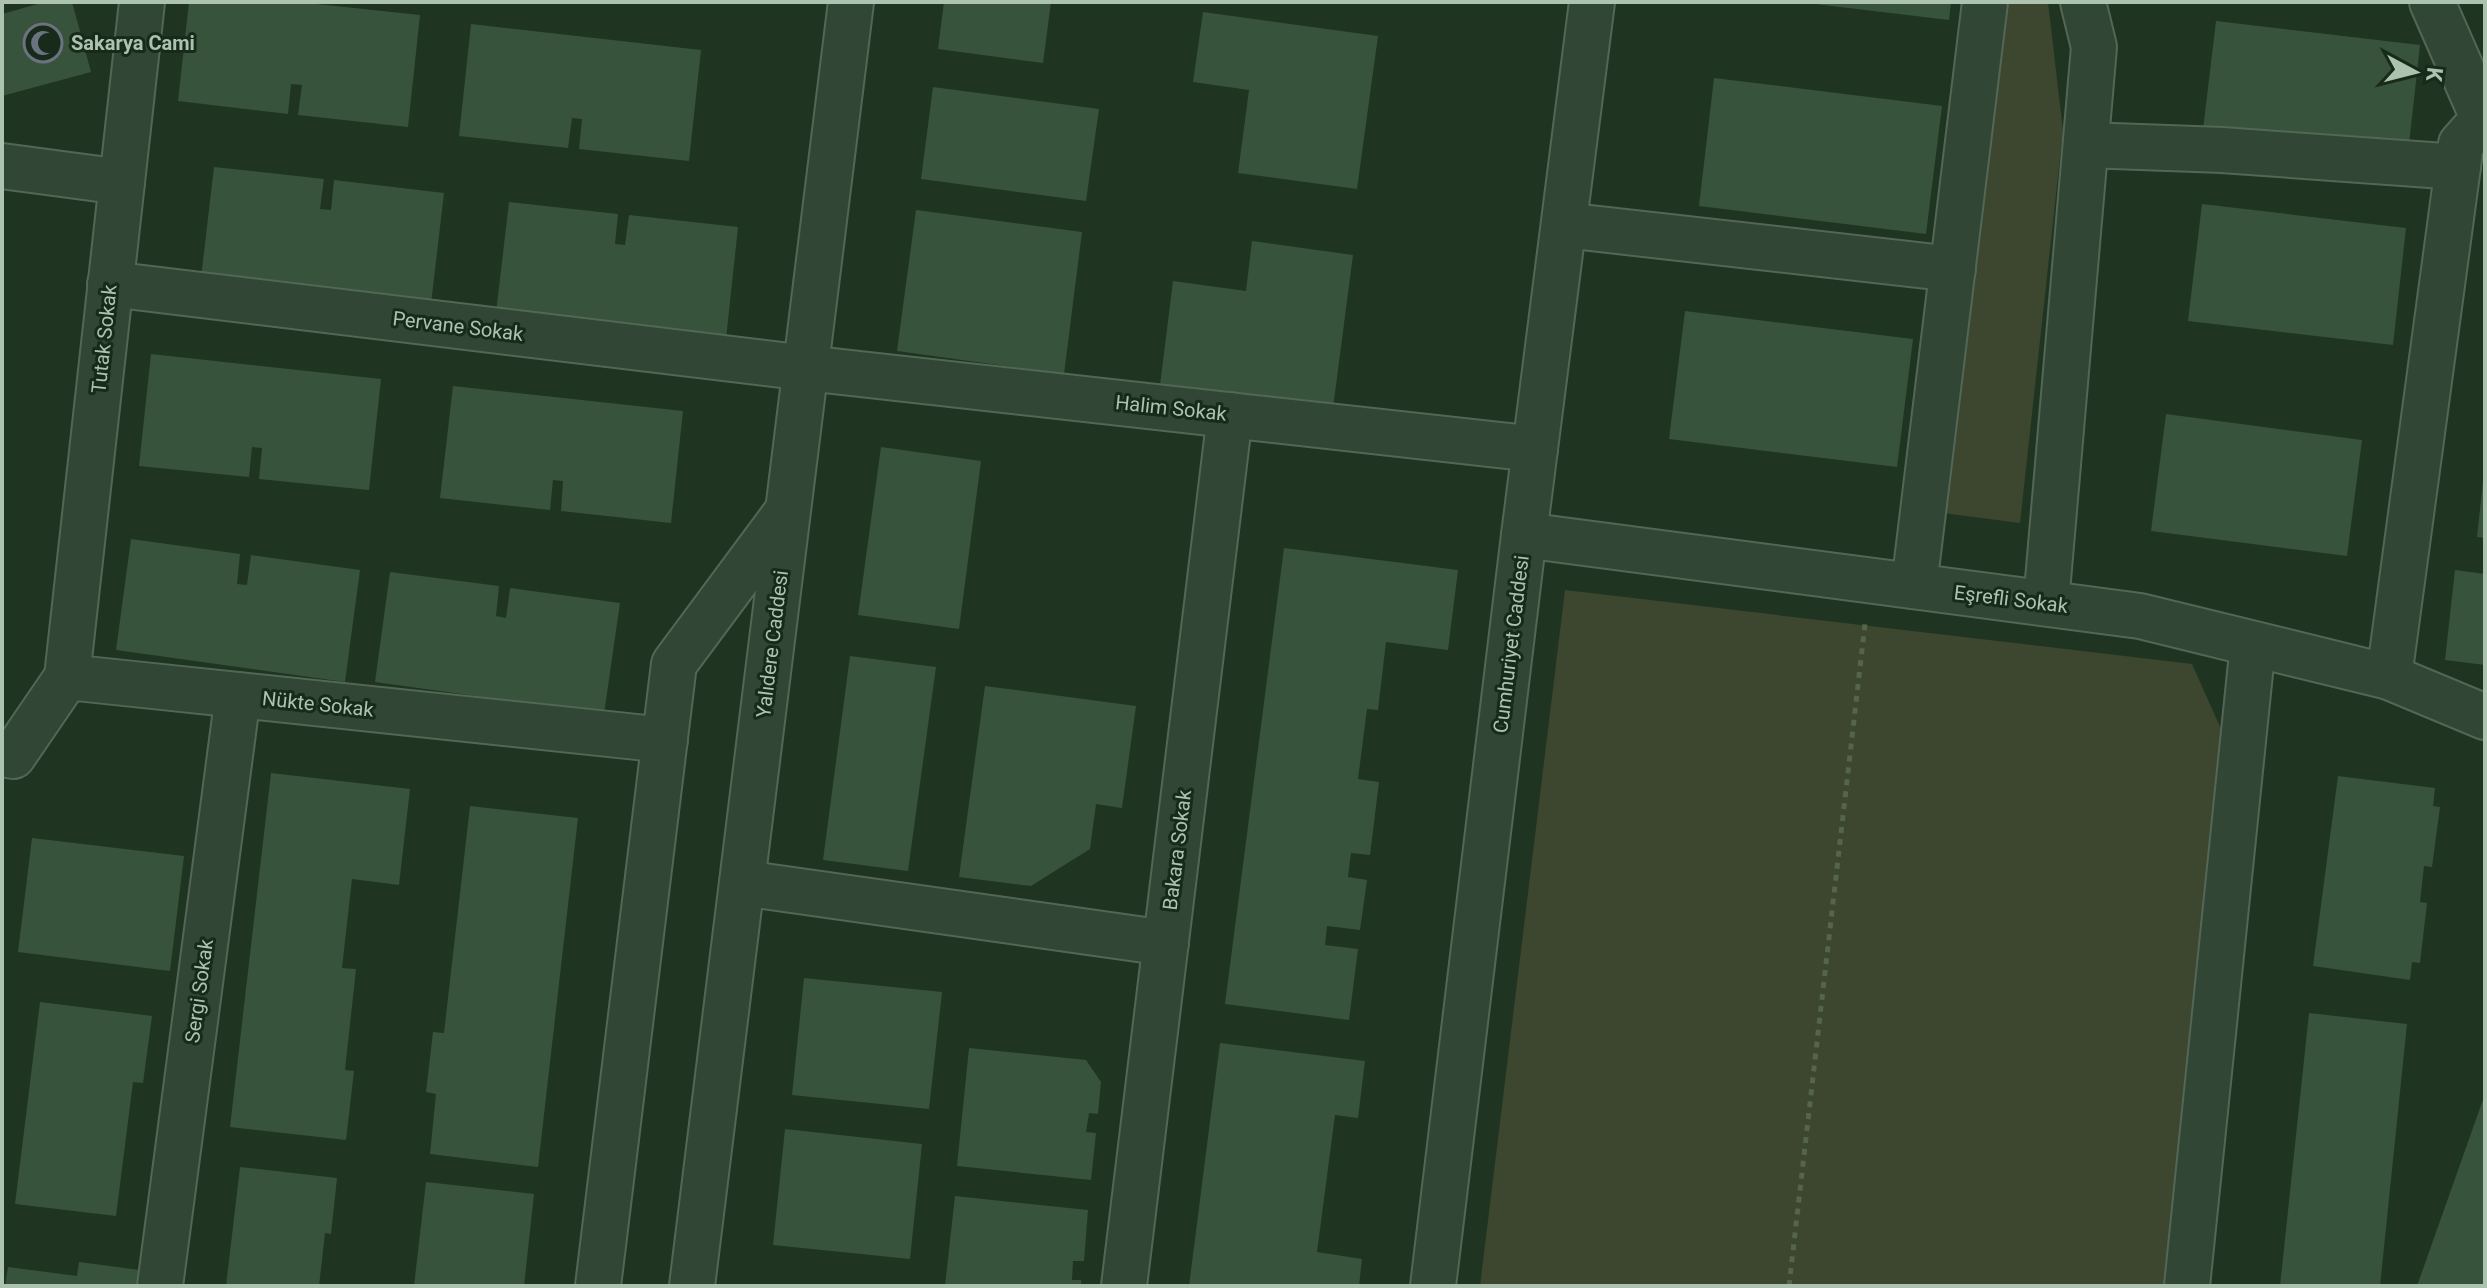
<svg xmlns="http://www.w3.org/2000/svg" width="2487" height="1288" font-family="Roboto,sans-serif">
	<rect width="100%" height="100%" fill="#1f3521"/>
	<g fill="#3d462e">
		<path d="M2008 2H2048L2063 131 2020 523 1943 513Z"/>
		<path d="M1565 590 2192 664 2221 729 2168 1286H1480Z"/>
	</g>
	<g fill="#37533b">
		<path d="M45 2H72L91 72 2 96V14Z"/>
		<path d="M189 2H298L420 15 408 127 298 115 302 85 291 84 288 114 178 101Z"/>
		<path d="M944 2H1051L1043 63 938 49Z"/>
		<path d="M1815 2H1951L1949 20 1815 4Z"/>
		<path d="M1203 12 1378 36 1357 189 1238 173 1249 90 1193 82Z"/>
		<path d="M2216 21 2420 45 2407 162 2202 138Z"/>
		<path d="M471 24 701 50 689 161 579 149 582 119 572 118 568 148 459 136Z"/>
		<path d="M1714 78 1942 106 1926 234 1699 206Z"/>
		<path d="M933 87 1099 109 1086 201 921 179Z"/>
		<path d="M214 167 324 179 320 209 331 210 334 180 444 193 431 304 201 278Z"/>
		<path d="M509 202 618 214 615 244 625 245 629 215 738 227 726 339 496 313Z"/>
		<path d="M2202 204 2406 228 2393 345 2188 321Z"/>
		<path d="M916 210 1082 232 1064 374 897 351Z"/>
		<path d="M1252 241 1353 255 1333 408 1160 385 1173 281 1246 291Z"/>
		<path d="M1685 311 1913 339 1897 467 1669 439Z"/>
		<path d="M151 354 381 379 369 490 259 479 262 448 252 447 249 477 139 466Z"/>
		<path d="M453 386 683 411 671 523 561 511 563 481 553 480 550 510 440 498Z"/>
		<path d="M2166 414 2362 440 2347 556 2151 531Z"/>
		<path d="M881 447 981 461 959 629 858 615Z"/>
		<path d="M2483 481H2485V538L2477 537Z"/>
		<path d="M131 539 240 554 237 584 247 585 251 555 360 570 345 682 116 650Z"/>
		<path d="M1284 548 1458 570 1448 650 1386 642 1378 710 1367 709 1358 779 1379 782 1370 855 1351 853 1348 877 1367 880 1360 930 1327 926 1325 945 1358 949 1349 1020 1225 1004Z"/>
		<path d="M2455 570 2485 574V665L2445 660Z"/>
		<path d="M390 572 499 586 496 616 506 618 510 588 620 603 604 714 375 682Z"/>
		<path d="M850 656 936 667 908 871 823 860Z"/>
		<path d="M985 686 1136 706 1122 808 1096 804 1090 849 1031 886 959 877Z"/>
		<path d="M271 773 410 789 399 885 352 879 342 968 356 969 345 1070 354 1071 346 1140 230 1127Z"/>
		<path d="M2338 776 2435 788 2433 806 2440 807 2432 867 2424 866 2420 902 2427 903 2420 963 2412 962 2410 980 2313 966Z"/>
		<path d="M470 806 578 818 538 1167 430 1154 436 1094 426 1092 433 1032 444 1033Z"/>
		<path d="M32 838 184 856 170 971 18 952Z"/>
		<path d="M804 978 942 992 929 1109 792 1095Z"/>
		<path d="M40 1002 152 1016 143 1083 133 1082 116 1216 15 1204Z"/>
		<path d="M2309 1013 2407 1024 2380 1286H2280Z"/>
		<path d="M1220 1043 1365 1061 1358 1118 1335 1115 1317 1252 1362 1259 1359 1286H1189Z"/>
		<path d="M969 1048 1086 1060 1101 1082 1098 1114 1089 1113 1086 1132 1096 1133 1091 1180 957 1166Z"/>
		<path d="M2485 1094V1286H2417Z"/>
		<path d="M785 1129 922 1144 910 1259 773 1245Z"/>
		<path d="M240 1167 337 1178 331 1234 325 1233 319 1286H226Z"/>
		<path d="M426 1182 534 1194 524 1286H414Z"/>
		<path d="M955 1196 1088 1210 1084 1261H1073L1072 1280H1081V1286H945Z"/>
		<path d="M79 1262 140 1270 138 1286H5L8 1267 77 1276Z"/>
	</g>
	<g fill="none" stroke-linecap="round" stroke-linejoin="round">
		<defs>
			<g id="minor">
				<path d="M2432 2 2483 118"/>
				<path d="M2086 145 2222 150 2458 167"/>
				<path d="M2 166 122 182"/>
				<path d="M1564 225 1953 269"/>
				<path d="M110 284 806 368 1535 449"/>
				<path d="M1524 535 2140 616 2389 677 2485 717"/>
				<path d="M1914 586 1985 2"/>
				<path d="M2046 603 2094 47 2083 2"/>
				<path d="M67 677 142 2"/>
				<path d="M2389 677 2461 144 2485 117"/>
				<path d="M2 754 13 756 67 677 665 740"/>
				<path d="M742 883 1166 943"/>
				<path d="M160 1286 238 695"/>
				<path d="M598 1286 674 664 786 513"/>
				<path d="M692 1286 851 2"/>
				<path d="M1124 1286 1230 415"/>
				<path d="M1433 1286 1524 535 1592 2"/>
				<path d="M2187 1286 2253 644"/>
			</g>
		</defs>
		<use href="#minor" stroke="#526755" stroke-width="48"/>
		<path stroke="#54644e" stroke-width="5" stroke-dasharray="6 6" stroke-linecap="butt" d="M1789 1286 1865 624"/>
		<use href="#minor" stroke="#324635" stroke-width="44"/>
	</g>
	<defs>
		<symbol id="mosque-ring" viewBox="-11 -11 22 22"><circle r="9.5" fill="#182a1a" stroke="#6b7280" stroke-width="1.5"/><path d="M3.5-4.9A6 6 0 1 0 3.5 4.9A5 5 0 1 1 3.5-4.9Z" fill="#6b7280"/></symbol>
	</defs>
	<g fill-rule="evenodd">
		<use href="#mosque-ring" x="21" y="21" width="44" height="44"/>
	</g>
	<g text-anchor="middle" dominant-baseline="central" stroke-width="6" stroke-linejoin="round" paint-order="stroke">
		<g font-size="20" font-weight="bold" fill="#abc3af" stroke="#182a1a" text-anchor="start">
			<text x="71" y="43">Sakarya Cami</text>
		</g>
		<g font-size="20" fill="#abc3af" stroke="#182a1a">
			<text transform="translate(458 326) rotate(7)">Pervane Sokak</text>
			<text transform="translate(104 339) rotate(-84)">Tutak Sokak</text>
			<text transform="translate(1171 408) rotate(6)">Halim Sokak</text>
			<text transform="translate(2011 599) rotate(7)">Eşrefli Sokak</text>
			<text transform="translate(772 644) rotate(-83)">Yalıdere Caddesi</text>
			<text transform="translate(1511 644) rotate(-83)">Cumhuriyet Caddesi</text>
			<text transform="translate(318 704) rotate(6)">Nükte Sokak</text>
			<text transform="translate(1177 850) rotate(-83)">Bakara Sokak</text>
			<text transform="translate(199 991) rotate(-82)">Sergi Sokak</text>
		</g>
	</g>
	<rect width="2487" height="1288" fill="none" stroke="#abc3af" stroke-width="8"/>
	<g transform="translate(2415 72) rotate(97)" stroke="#182a1a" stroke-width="6" paint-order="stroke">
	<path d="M0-6L14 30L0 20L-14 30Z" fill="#abc3af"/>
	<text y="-12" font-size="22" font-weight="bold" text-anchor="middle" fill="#abc3af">K</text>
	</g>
</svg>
